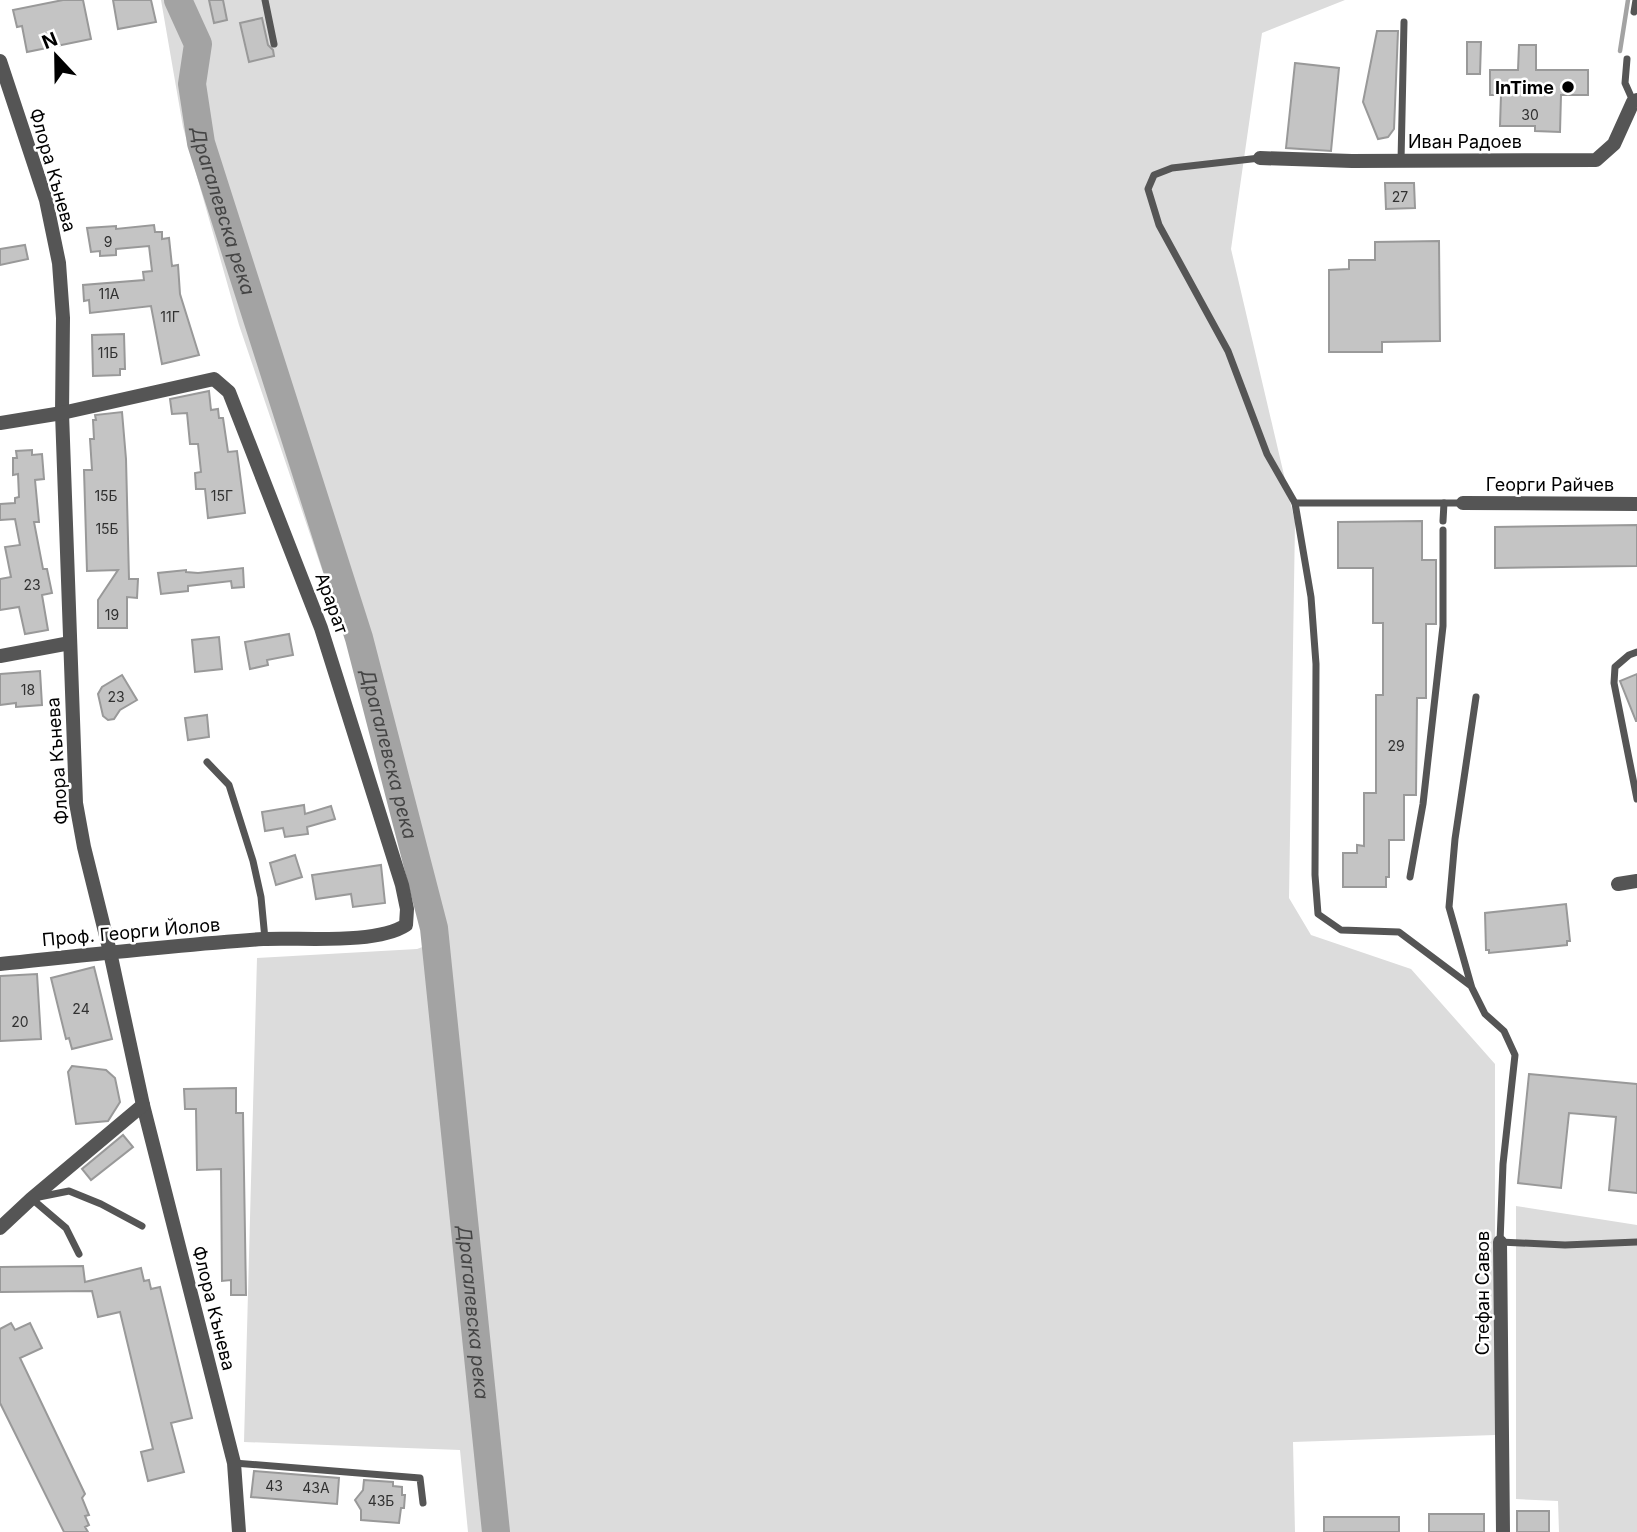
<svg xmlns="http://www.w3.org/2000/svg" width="1637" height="1532" font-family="Inter,sans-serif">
	<rect width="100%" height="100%" fill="#fff"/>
	<g fill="#dcdcdc">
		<path d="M161 0H1345L1262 33 1231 249 1295 522 1289 898 1311 935 1411 969 1495 1064V1435L1293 1442 1295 1532H468L460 1450 244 1442 257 958 417 949 447 938 239 325 183 127Z"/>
		<path d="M1516 1206 1637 1225V1532H1559L1558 1501 1516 1499Z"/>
	</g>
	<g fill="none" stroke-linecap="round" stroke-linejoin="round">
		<path stroke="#a3a3a3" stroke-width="4.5" d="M1620 51 1628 0"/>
		<path stroke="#a3a3a3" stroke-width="28" id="s1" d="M178 0 198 44 192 84 201 143 359 638 434 928 496 1532"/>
	</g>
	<g fill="#c4c4c4" stroke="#999" stroke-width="2">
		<path d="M63 0H83L91 39 27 52 22 26 17 27 13 10Z"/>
		<path d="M113 0H151L156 22 118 29Z"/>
		<path d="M209 0H223L227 20 214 23Z"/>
		<path d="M262 18 268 45 273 50 274 56 249 62 240 23Z"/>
		<path d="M1377 31H1398L1394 129 1388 137 1378 139 1363 102Z"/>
		<path d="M1467 42H1481L1480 74H1467Z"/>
		<path d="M1519 45H1536V70H1588V95H1561L1560 132 1535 131V126H1500L1501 95H1490V70H1518Z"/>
		<path d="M1295 63 1339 68 1331 151 1286 148Z"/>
		<path d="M1385 183H1414L1415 208 1386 209Z"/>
		<path d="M154 225 155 232H162V239L169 238 172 266 178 265 180 294 199 355 162 364 151 306 90 313 89 300 84 301 83 285 144 280 143 272 152 271 149 246 116 249V255L100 256V251L91 252 87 228 116 226V229Z"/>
		<path d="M1439 241 1440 341 1382 342V352H1329V270L1349 269V260H1375V242Z"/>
		<path d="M25 245 28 259 0 265V249Z"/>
		<path d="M124 334 125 369H120V375L93 376 92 335Z"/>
		<path d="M209 391 211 410 218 409 219 418H223L228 452 237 451 245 513 208 518 205 489H196L195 473 201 472 198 444H190L187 413 172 414 170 399Z"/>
		<path d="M122 412 126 459 129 579H138L137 598 127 597V628H98V600L118 570 87 571 84 470H92L90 439H94L93 420H96L95 415Z"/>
		<path d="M32 450V455L42 454 44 479 35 480 39 522H34L43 569H47L52 593 42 595 48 630 25 634 19 607 0 610V579L11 577 5 547 20 545 15 519 0 520V504L15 503V498L19 497 18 474 13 475V458H17L16 451Z"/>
		<path d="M1422 521V560H1436V624H1426V698H1417L1416 795H1404V840H1389V877H1386V887H1343V853H1357V845L1364 846V793H1376V695H1383V623H1373V568H1338V522Z"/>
		<path d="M1637 525V566L1495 568V527Z"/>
		<path d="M243 568 244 587 232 588 231 581 188 586V591L161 594 158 573 186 570V572L198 573Z"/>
		<path d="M289 634 293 655 267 660 268 665 250 669 245 642Z"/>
		<path d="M219 637 222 669 195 672 192 640Z"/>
		<path d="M40 671 42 705 16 707V703L0 705V674Z"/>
		<path d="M1637 674V721H1636L1620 681Z"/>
		<path d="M122 675 137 700 120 710 114 719 108 720 103 716 98 694 102 687Z"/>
		<path d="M207 715 209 737 188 740 185 718Z"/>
		<path d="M304 805 305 814 331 806 335 819 307 827 308 834 285 837 283 828 265 831 262 812Z"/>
		<path d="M295 855 302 877 276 885 270 863Z"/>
		<path d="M381 865 385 903 353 907 351 894 316 899 312 875Z"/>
		<path d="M1566 904 1570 941H1567V945L1489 953V950H1486L1485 913Z"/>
		<path d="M94 967 112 1039 72 1049 69 1038 66 1039 51 978Z"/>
		<path d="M37 974 41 1039 0 1041V976Z"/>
		<path d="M72 1066 106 1070 115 1078 120 1102 108 1121 76 1124 68 1072Z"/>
		<path d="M1529 1074 1637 1084V1193L1609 1190 1616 1117 1569 1113 1561 1188 1518 1183Z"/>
		<path d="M236 1088V1113H243L246 1295H231V1280L222 1281 221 1169 197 1170 196 1109H185L184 1089Z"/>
		<path d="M123 1135 133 1147 91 1180 82 1169Z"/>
		<path d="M83 1266 85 1282 141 1268 144 1281 149 1280 151 1289 160 1287 192 1418 171 1423 184 1472 148 1481 141 1452 153 1449 120 1312 98 1317 92 1291 0 1292V1267Z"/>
		<path d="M11 1323 15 1330 30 1323 42 1348 20 1358 85 1494 82 1498 89 1515 85 1516 89 1525 85 1527 88 1532H64L0 1403V1329Z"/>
		<path d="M254 1471 339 1478 337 1504 251 1497Z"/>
		<path d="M364 1480 393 1482V1486L402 1487V1495H405L404 1508H401L399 1523 361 1520V1510L355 1500 363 1490Z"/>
		<rect x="1517" y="1511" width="32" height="21"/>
		<rect x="1429" y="1514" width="55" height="18"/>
		<rect x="1324" y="1517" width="75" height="15"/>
	</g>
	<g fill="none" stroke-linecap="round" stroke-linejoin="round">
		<g stroke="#555" stroke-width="7">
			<path d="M265 0 274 44"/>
			<path d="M1634 12 1636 0"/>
			<path d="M1627 59 1625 83 1633 101"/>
			<path d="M1260 158 1172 168 1154 175 1148 189 1159 225 1228 351 1267 454 1295 503 1311 597 1316 664 1315 875 1318 914 1341 930 1399 932 1471 986 1485 1014 1504 1031 1515 1055 1503 1164 1500 1242 1565 1245 1637 1242"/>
			<path d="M1401 161 1404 22"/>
			<path d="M1295 503H1463"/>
			<path d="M1443 521 1444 503"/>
			<path d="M1637 652 1629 655 1615 667 1614 683 1637 799"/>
			<path d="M207 762 229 785 253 861 261 897 265 939"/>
			<path d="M1410 877 1423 804 1443 626V530"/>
			<path d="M1471 985 1449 907 1455 839 1476 697"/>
			<path d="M39 1197 69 1191 101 1204 142 1226"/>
			<path d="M32 1199 66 1228 79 1254"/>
			<path d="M234 1463 420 1478 423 1503"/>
		</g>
		<g stroke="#555" stroke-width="14">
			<path d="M0 61 46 200 59 263 63 318 62 413 76 803 84 847 110 952 143 1105 234 1463 239 1532"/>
			<path d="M1260 158 1352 161 1596 160 1614 144 1633 102 1637 100"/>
			<path d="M0 423 62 413 214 379 229 392 321 628 402 885 407 909 406 925C376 945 300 937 263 939 175 945 87 955 0 964"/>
			<path d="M1463 503 1637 504"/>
			<path d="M0 656 70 643"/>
			<path d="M1618 884 1637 881"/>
			<path d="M0 1228 31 1199 143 1105"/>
			<path d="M1500 1242 1503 1532"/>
		</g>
	</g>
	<circle fill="#000" stroke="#fff" stroke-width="2.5" cx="1568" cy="87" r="7"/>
	<g text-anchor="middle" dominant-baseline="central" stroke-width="5" stroke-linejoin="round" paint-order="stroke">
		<g font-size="14" fill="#313131">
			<text x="1530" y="114">30</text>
			<text x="1400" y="196">27</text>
			<text x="108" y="241">9</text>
			<text x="109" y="293">11А</text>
			<text x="170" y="316">11Г</text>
			<text x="108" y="352">11Б</text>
			<text x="106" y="495">15Б</text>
			<text x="222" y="495">15Г</text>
			<text x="107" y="528">15Б</text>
			<text x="32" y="584">23</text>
			<text x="112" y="614">19</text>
			<text x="28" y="689">18</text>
			<text x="116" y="696">23</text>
			<text x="1396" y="745">29</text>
			<text x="81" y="1008">24</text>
			<text x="20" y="1021">20</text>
			<text x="274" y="1485">43</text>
			<text x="316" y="1487">43А</text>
			<text x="381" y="1500">43Б</text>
		</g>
		<g font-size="18" font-weight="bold" fill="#000" stroke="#fff" text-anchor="end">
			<text x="1554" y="87">InTime</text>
		</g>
		<g font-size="18" fill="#000" stroke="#fff">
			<text x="1465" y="141">Иван Радоев</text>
			<text transform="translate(53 170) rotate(74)">Флора Кънева</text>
			<text x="1550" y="484">Георги Райчев</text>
			<text transform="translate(332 603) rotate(70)">Арарат</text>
			<text transform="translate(57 761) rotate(-94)">Флора Кънева</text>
			<text transform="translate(131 932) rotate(-5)">Проф. Георги Йолов</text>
			<text transform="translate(1482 1293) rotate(-90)">Стефан Савов</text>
			<text transform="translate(214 1308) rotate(76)">Флора Кънева</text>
		</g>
		<g font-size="19" font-style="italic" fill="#444" stroke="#fff">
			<text stroke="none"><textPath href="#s1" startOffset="220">Драгалевска река</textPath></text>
			<text stroke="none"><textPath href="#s1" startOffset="788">Драгалевска река</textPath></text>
			<text stroke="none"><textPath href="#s1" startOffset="1354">Драгалевска река</textPath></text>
		</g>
	</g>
	<g transform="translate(56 56) rotate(338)" stroke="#ffffff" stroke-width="5" paint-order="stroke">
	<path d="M0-5L12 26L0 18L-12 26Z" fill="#000000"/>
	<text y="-10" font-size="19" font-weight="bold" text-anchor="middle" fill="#000000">N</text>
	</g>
</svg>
